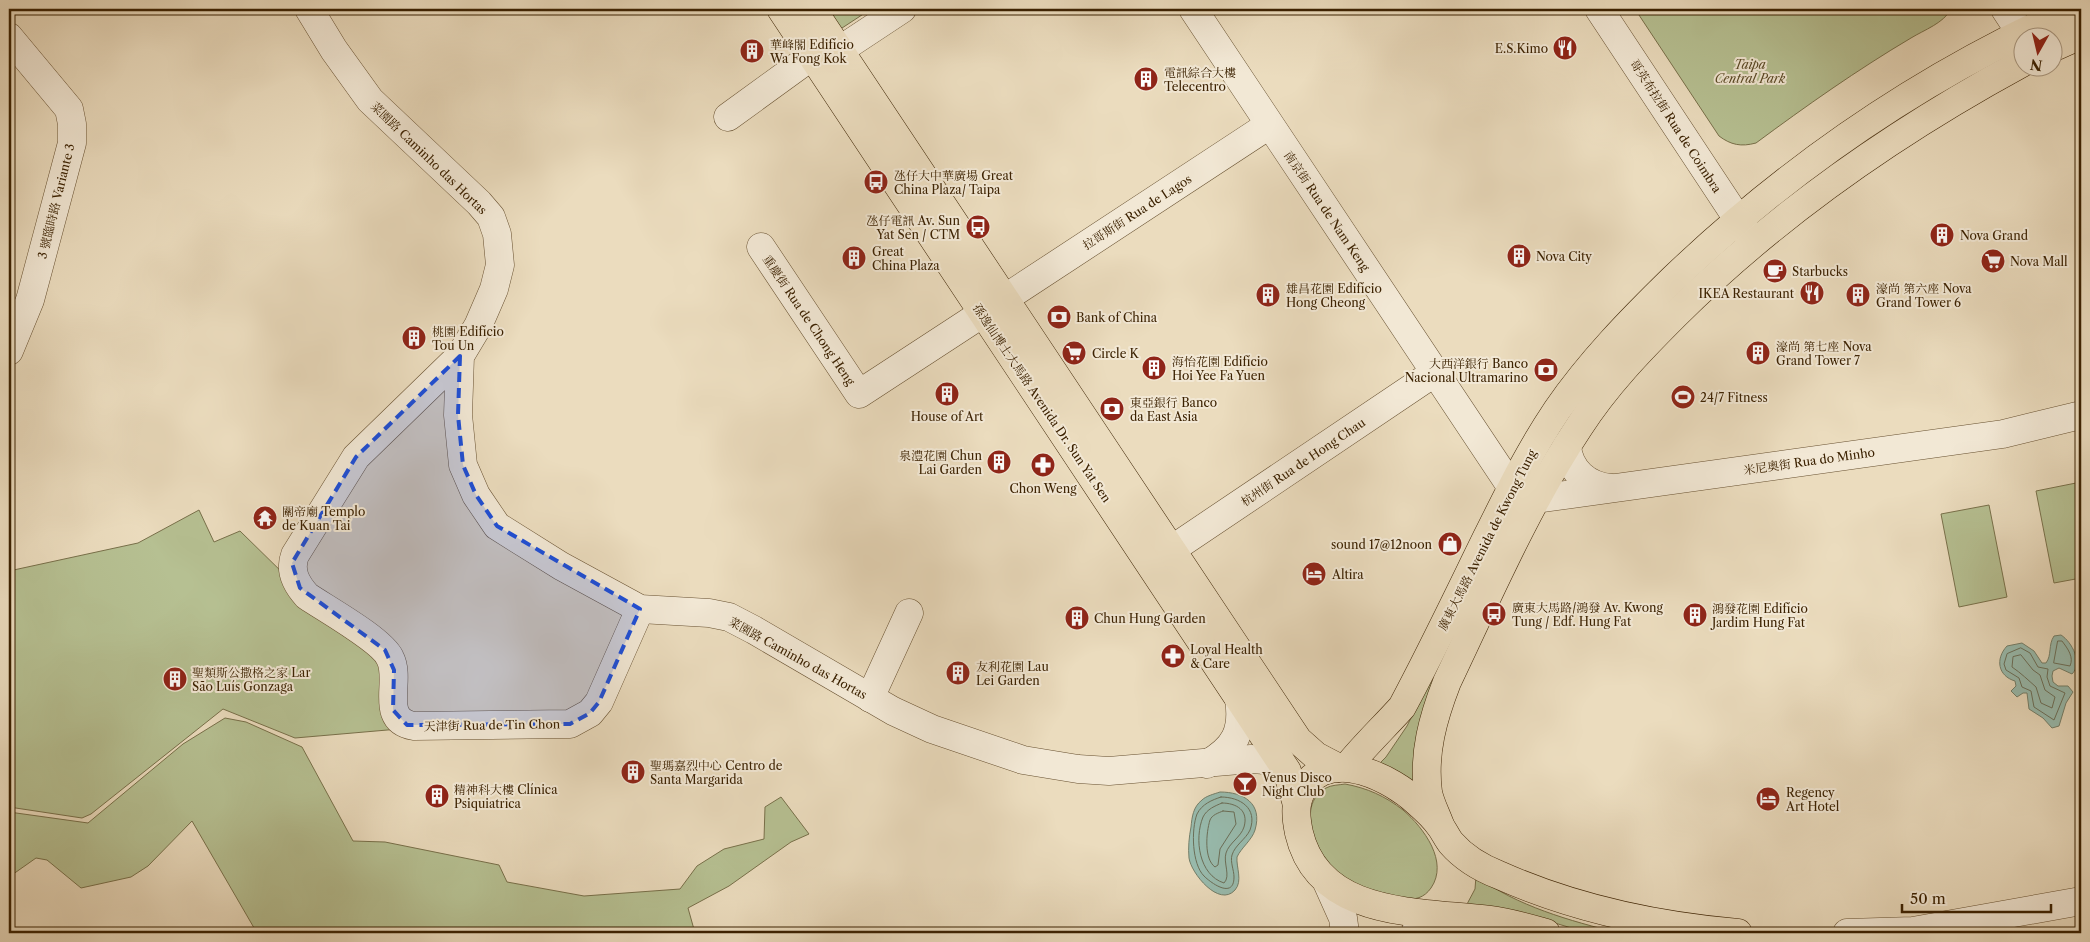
<svg xmlns="http://www.w3.org/2000/svg" width="2090" height="942" font-family="'Libre Caslon Text','Noto Serif SC',serif">
	<rect width="100%" height="100%" fill="#ebdcbe"/>
	<filter id="stains"><feTurbulence type="fractalNoise" baseFrequency=".004" numOctaves="4"/><feColorMatrix values="0 0 0 0 .2 0 0 0 0 .09 0 0 0 0 .02 0 0 0 .5 -.17"/></filter>
	<radialGradient id="worn" r=".72"><stop offset=".6" stop-color="#630" stop-opacity="0"/><stop offset="1" stop-color="#630" stop-opacity=".3"/></radialGradient>
	<g fill="#b6c092" stroke="#78704a">
		<path d="M825 9H871L839 30Z"/>
		<path d="M1635 9H1951C1944 23 1924 30 1911 38 1857 70 1806 106 1756 143 1741 147 1731 145 1719 136Z"/>
		<path d="M2081 482V578L2054 583 2036 491Z"/>
		<path d="M1989 505 2007 597 1959 607 1941 514Z"/>
		<path d="M1516 506 1420 785 1396 772 1376 767 1386 757 1407 726Z"/>
		<path d="M199 510 214 542 240 531 289 579 378 648 399 729 295 738 223 709 91 814 82 818 9 807V571L138 543Z"/>
		<path d="M225 718 246 722 302 747 353 841 385 842 499 865 507 882 584 896 680 889 697 866 724 849 764 839 765 807 781 797 809 834 791 842 729 886 688 908 695 933H257L192 821 148 866 131 877 81 888 47 860 36 858 9 877V812L88 823 183 744Z"/>
		<path d="M1345 784C1367 788 1385 796 1403 810 1424 828 1449 862 1431 888 1424 898 1415 900 1404 899 1383 898 1359 889 1341 876 1319 860 1293 806 1326 788 1331 785 1339 785 1345 784Z"/>
		<path d="M1476 876C1517 906 1570 921 1619 933H1588L1535 917 1466 906 1475 889Z"/>
	</g>
	<g fill="#98bcaf" stroke="#737e69">
		<path d="M2061 635C2072 642 2083 663 2072 674L2059 668 2053 671 2052 676 2053 682 2058 686H2068L2073 692 2066 703 2059 726 2052 728 2043 718 2029 709 2027 693H2023L2017 697 2011 691 2016 686 2015 681C1998 676 1995 659 2007 646L2022 643 2034 651 2042 663H2046C2052 655 2048 645 2054 636Z"/>
		<path d="M1220 792C1243 792 1263 803 1255 830 1252 840 1241 848 1237 857 1236 867 1243 881 1235 890 1219 908 1191 873 1189 858 1188 848 1189 837 1191 827 1192 817 1193 807 1202 800 1206 796 1214 794 1220 792Z"/>
	</g>
	<g fill="none" stroke-linecap="round" stroke-linejoin="round">
		<g stroke="#6a6e58" stroke-width="1">
			<path d="M2058 641H2062C2068 649 2074 657 2070 666L2054 663Z"/>
			<path d="M2021 648 2030 653 2038 667 2048 669 2047 677 2050 686 2065 693 2054 720 2034 707 2031 691 2022 687 2019 678 2006 670 2004 664 2007 654Z"/>
			<path d="M2021 655 2033 670 2040 675 2045 690 2055 697 2052 708 2041 703 2036 687C2028 680 2021 673 2012 667L2013 657Z"/>
			<path d="M1221 797C1240 797 1258 808 1250 830 1246 839 1235 845 1232 855 1230 862 1234 870 1234 877 1234 899 1212 884 1204 876 1192 864 1191 830 1197 814 1202 804 1212 800 1221 797Z"/>
			<path d="M1222 803C1236 803 1249 810 1244 827 1241 837 1229 843 1226 853 1223 863 1231 876 1224 883 1199 875 1194 839 1203 817 1207 809 1215 806 1222 803Z"/>
			<path d="M1223 811 1234 812 1236 824 1220 849 1218 865 1215 867C1204 859 1206 833 1210 820 1212 815 1218 813 1223 811Z"/>
		</g>
		<defs>
			<g id="minor">
				<path d="M309 9 334 50 370 100 479 203 491 217 497 234 500 265 494 289 488 303 478 326 460 356 458 415 463 465 476 495 497 526 561 566 640 609 709 613 729 617 754 630 893 711 932 729 1023 760 1078 769 1109 771 1251 759 1280 761"/>
				<path d="M1193 9 1518 497 1523 499H1536L2003 434 2081 415"/>
				<path d="M1599 9 1751 239"/>
				<path d="M2005 9 2024 38"/>
				<path d="M9 37 69 109 72 124V143L30 300 9 351"/>
				<path d="M840 50 902 9"/>
				<path d="M728 117 812 56"/>
				<path d="M761 247 859 394 983 313"/>
				<path d="M1004 299 1269 125"/>
				<path d="M460 356 356 457 295 555C289 571 296 584 307 596 326 609 382 640 390 658 402 681 378 720 414 726L570 724 590 713 599 702 640 609"/>
				<path d="M1567 446C1569 470 1587 486 1611 488"/>
				<path d="M1171 550 1434 373"/>
				<path d="M870 698 909 613"/>
				<path d="M1207 764C1235 748 1244 731 1239 699"/>
				<path d="M1326 880 1343 918 1345 933"/>
				<path d="M1415 933 1441 916"/>
				<path d="M1847 933 1913 931 2081 901"/>
			</g>
			<g id="major">
				<path d="M781 9 1287 771 1296 801"/>
				<path d="M812 9 1298 740 1316 756 1339 768"/>
				<path d="M2052 48 2081 35"/>
				<path d="M1347 767C1364 746 1384 727 1402 707 1432 651 1459 594 1487 537 1509 493 1530 450 1557 410 1591 361 1631 320 1673 279 1790 167 1925 75 2073 9"/>
				<path d="M1440 825C1436 814 1430 803 1428 792 1423 753 1433 718 1447 682 1488 596 1526 507 1579 427 1606 385 1640 350 1675 315 1778 213 1895 132 2022 63"/>
				<path d="M1546 933C1528 928 1508 922 1490 920 1422 911 1319 919 1299 833 1295 814 1294 798 1307 783 1335 749 1392 779 1417 802 1425 809 1434 817 1440 826 1444 831 1447 838 1451 843 1464 858 1481 868 1499 875 1573 908 1658 926 1738 933"/>
			</g>
		</defs>
		<use href="#minor" stroke="#675030" stroke-width="29"/>
		<use href="#major" stroke="#3b2101" stroke-width="29"/>
		<use href="#minor" stroke="#f2e8d5" stroke-width="28"/>
		<use href="#major" stroke="#ebdcbe" stroke-width="28"/>
	</g>
	<path fill="#1d4ed8" fill-opacity="0.2" stroke="#1d4ed8" stroke-width="4" stroke-dasharray="10 6" stroke-linejoin="round" d="M460 356 458 415 463 465 476 495 497 526 640 609 599 702 590 713 570 724 407 725 393 710 394 670 385 650 300 588 292 563 356 457Z"/>
	<defs>
		<symbol id="restaurant-disc" viewBox="-11 -11 22 22"><circle r="9.5" fill="#8f2418" stroke="#f2e8d5"/><path d="M-5-6h1v4h1v-4h1v4h1v-4h1v5L-1.5 .5V6h-2V.5L-5-1ZM5-6V6H3V1.5H1.5Q1.5-4 5-6Z" fill="#fff"/></symbol>
		<symbol id="building-disc" viewBox="-11 -11 22 22"><circle r="9.5" fill="#8f2418" stroke="#f2e8d5"/><path d="M-4-6H4V6H1V3H-1V6H-4ZM-2.5-4.3h1.7v1.8h-1.7ZM.8-4.3h1.7v1.8H.8ZM-2.5-1h1.7V.8h-1.7ZM.8-1h1.7V.8H.8Z" fill="#fff"/></symbol>
		<symbol id="bus-disc" viewBox="-11 -11 22 22"><circle r="9.5" fill="#8f2418" stroke="#f2e8d5"/><path d="M-5-6H5V4H4V6H2V4H-2V6H-4V4H-5ZM-3.5-4V0h7V-4ZM-3.5 1.2v1.5H-2V1.2ZM2 1.2v1.5H3.5V1.2Z" fill="#fff"/></symbol>
		<symbol id="supermarket-disc" viewBox="-11 -11 22 22"><circle r="9.5" fill="#8f2418" stroke="#f2e8d5"/><path d="M-6-5.5h2.5l.6 2H6L4.5 2H-2.5L-4.4-4H-6ZM-1.5 3.2a1.3 1.3 0 1 0 .1 0ZM3 3.2a1.3 1.3 0 1 0 .1 0Z" fill="#fff"/></symbol>
		<symbol id="cafe-disc" viewBox="-11 -11 22 22"><circle r="9.5" fill="#8f2418" stroke="#f2e8d5"/><path d="M-5.5-4.5H6V0H3Q3 3.5 0 3.5H-2.5Q-5.5 3.5-5.5 0ZM3-3.2v2h1.7v-2ZM-6 4.5H4V6H-6Z" fill="#fff"/></symbol>
		<symbol id="bank-disc" viewBox="-11 -11 22 22"><circle r="9.5" fill="#8f2418" stroke="#f2e8d5"/><path d="M-6-4H6V4H-6ZM0-2.3a2.3 2.3 0 1 0 0 4.6a2.3 2.3 0 1 0 0-4.6Z" fill="#fff"/></symbol>
		<symbol id="stadium-disc" viewBox="-11 -11 22 22"><circle r="9.5" fill="#8f2418" stroke="#f2e8d5"/><path d="M0-5a6.5 5 0 1 0 0 10a6.5 5 0 1 0 0-10ZM-3.5-1.8h7v3.6h-7Z" fill="#fff"/></symbol>
		<symbol id="pharmacy-disc" viewBox="-11 -11 22 22"><circle r="9.5" fill="#8f2418" stroke="#f2e8d5"/><path d="M-2-6h4v4h4v4h-4v4h-4v-4h-4v-4h4Z" fill="#fff"/></symbol>
		<symbol id="temple-disc" viewBox="-11 -11 22 22"><circle r="9.5" fill="#8f2418" stroke="#f2e8d5"/><path d="M0-6L5-2H3V0L6.5 2.5H4V6H1.5V3h-3V6H-4V2.5H-6.5L-3 0V-2H-5Z" fill="#fff"/></symbol>
		<symbol id="shop-disc" viewBox="-11 -11 22 22"><circle r="9.5" fill="#8f2418" stroke="#f2e8d5"/><path d="M-5-2.5h2.3a2.7 3.5 0 0 1 5.4 0H5L5.5 6h-11ZM-1.5-2.5h3a1.5 2.3 0 0 0-3 0Z" fill="#fff"/></symbol>
		<symbol id="hotel-disc" viewBox="-11 -11 22 22"><circle r="9.5" fill="#8f2418" stroke="#f2e8d5"/><path d="M-6-4.5h1.5V1H6V5H4.5V3h-9V5H-6ZM-4 0a1.8 1.8 0 1 1 3.6 0ZM.5 0V-2.5h3Q6-2.5 6 0Z" fill="#fff"/></symbol>
		<symbol id="bar-disc" viewBox="-11 -11 22 22"><circle r="9.5" fill="#8f2418" stroke="#f2e8d5"/><path d="M-6-5H6L.8 .8V4.5H3.5V6h-7V4.5H-.8V.8Z" fill="#fff"/></symbol>
	</defs>
	<g fill-rule="evenodd">
		<use href="#restaurant-disc" x="1551" y="34" width="28" height="28"/>
		<use href="#building-disc" x="738" y="37" width="28" height="28"/>
		<use href="#building-disc" x="1132" y="65" width="28" height="28"/>
		<use href="#bus-disc" x="862" y="168" width="28" height="28"/>
		<use href="#bus-disc" x="964" y="213" width="28" height="28"/>
		<use href="#building-disc" x="1928" y="221" width="28" height="28"/>
		<use href="#building-disc" x="1505" y="242" width="28" height="28"/>
		<use href="#building-disc" x="840" y="244" width="28" height="28"/>
		<use href="#supermarket-disc" x="1979" y="247" width="28" height="28"/>
		<use href="#cafe-disc" x="1761" y="257" width="28" height="28"/>
		<use href="#restaurant-disc" x="1798" y="279" width="28" height="28"/>
		<use href="#building-disc" x="1254" y="281" width="28" height="28"/>
		<use href="#building-disc" x="1844" y="281" width="28" height="28"/>
		<use href="#bank-disc" x="1045" y="303" width="28" height="28"/>
		<use href="#building-disc" x="400" y="324" width="28" height="28"/>
		<use href="#supermarket-disc" x="1060" y="339" width="28" height="28"/>
		<use href="#building-disc" x="1744" y="339" width="28" height="28"/>
		<use href="#building-disc" x="1140" y="354" width="28" height="28"/>
		<use href="#bank-disc" x="1532" y="356" width="28" height="28"/>
		<use href="#building-disc" x="933" y="380" width="28" height="28"/>
		<use href="#stadium-disc" x="1669" y="383" width="28" height="28"/>
		<use href="#bank-disc" x="1098" y="395" width="28" height="28"/>
		<use href="#building-disc" x="985" y="448" width="28" height="28"/>
		<use href="#pharmacy-disc" x="1029" y="451" width="28" height="28"/>
		<use href="#temple-disc" x="251" y="504" width="28" height="28"/>
		<use href="#shop-disc" x="1436" y="530" width="28" height="28"/>
		<use href="#hotel-disc" x="1300" y="560" width="28" height="28"/>
		<use href="#bus-disc" x="1480" y="600" width="28" height="28"/>
		<use href="#building-disc" x="1681" y="601" width="28" height="28"/>
		<use href="#building-disc" x="1063" y="604" width="28" height="28"/>
		<use href="#pharmacy-disc" x="1159" y="642" width="28" height="28"/>
		<use href="#building-disc" x="944" y="659" width="28" height="28"/>
		<use href="#building-disc" x="161" y="665" width="28" height="28"/>
		<use href="#building-disc" x="619" y="758" width="28" height="28"/>
		<use href="#bar-disc" x="1231" y="770" width="28" height="28"/>
		<use href="#building-disc" x="423" y="782" width="28" height="28"/>
		<use href="#hotel-disc" x="1754" y="785" width="28" height="28"/>
	</g>
	<g text-anchor="middle" dominant-baseline="central" stroke-width="4" stroke-linejoin="round" paint-order="stroke">
		<g font-size="12" fill="#3b2101" stroke="#f2e8d5" text-anchor="start">
			<text x="770" y="44">華峰閣 Edifício<tspan x="770" dy="14">Wa Fong Kok</tspan></text>
			<text x="1548" y="48" text-anchor="end">E.S.Kimo</text>
			<text x="1164" y="72">電訊綜合大樓<tspan x="1164" dy="14">Telecentro</tspan></text>
			<text x="894" y="175">氹仔大中華廣場 Great<tspan x="894" dy="14">China Plaza/ Taipa</tspan></text>
			<text x="960" y="220" text-anchor="end">氹仔電訊 Av. Sun<tspan x="960" dy="14">Yat Sen / CTM</tspan></text>
			<text x="1960" y="235">Nova Grand</text>
			<text x="872" y="251">Great<tspan x="872" dy="14">China Plaza</tspan></text>
			<text x="1536" y="256">Nova City</text>
			<text x="2010" y="261">Nova Mall</text>
			<text x="1792" y="271">Starbucks</text>
			<text x="1286" y="288">雄昌花園 Edifício<tspan x="1286" dy="14">Hong Cheong</tspan></text>
			<text x="1876" y="288">濠尚 第六座 Nova<tspan x="1876" dy="14">Grand Tower 6</tspan></text>
			<text x="1794" y="293" text-anchor="end">IKEA Restaurant</text>
			<text x="1076" y="317">Bank of China</text>
			<text x="432" y="331">桃園 Edifício<tspan x="432" dy="14">Tou Un</tspan></text>
			<text x="1776" y="346">濠尚 第七座 Nova<tspan x="1776" dy="14">Grand Tower 7</tspan></text>
			<text x="1092" y="353">Circle K</text>
			<text x="1172" y="361">海怡花園 Edifício<tspan x="1172" dy="14">Hoi Yee Fa Yuen</tspan></text>
			<text x="1528" y="363" text-anchor="end">大西洋銀行 Banco<tspan x="1528" dy="14">Nacional Ultramarino</tspan></text>
			<text x="1700" y="397">24/7 Fitness</text>
			<text x="1130" y="402">東亞銀行 Banco<tspan x="1130" dy="14">da East Asia</tspan></text>
			<text x="947" y="416" text-anchor="middle">House of Art</text>
			<text x="982" y="455" text-anchor="end">泉澧花園 Chun<tspan x="982" dy="14">Lai Garden</tspan></text>
			<text x="1043" y="488" text-anchor="middle">Chon Weng</text>
			<text x="282" y="511">關帝廟 Templo<tspan x="282" dy="14">de Kuan Tai</tspan></text>
			<text x="1432" y="544" text-anchor="end">sound 17@12noon</text>
			<text x="1332" y="574">Altira</text>
			<text x="1512" y="607">廣東大馬路/鴻發 Av. Kwong<tspan x="1512" dy="14">Tung / Edf. Hung Fat</tspan></text>
			<text x="1712" y="608">鴻發花園 Edifício<tspan x="1712" dy="14">Jardim Hung Fat</tspan></text>
			<text x="1094" y="618">Chun Hung Garden</text>
			<text x="1190" y="649">Loyal Health<tspan x="1190" dy="14">&amp; Care</tspan></text>
			<text x="976" y="666">友利花園 Lau<tspan x="976" dy="14">Lei Garden</tspan></text>
			<text x="192" y="672">聖類斯公撒格之家 Lar<tspan x="192" dy="14">São Luís Gonzaga</tspan></text>
			<text x="650" y="765">聖瑪嘉烈中心 Centro de<tspan x="650" dy="14">Santa Margarida</tspan></text>
			<text x="1262" y="777">Venus Disco<tspan x="1262" dy="14">Night Club</tspan></text>
			<text x="454" y="789">精神科大樓 Clínica<tspan x="454" dy="14">Psiquiatrica</tspan></text>
			<text x="1786" y="792">Regency<tspan x="1786" dy="14">Art Hotel</tspan></text>
		</g>
		<g font-size="12" font-style="italic" fill="#5a4925" stroke="#f2e8d5">
			<text x="1750" y="64">Taipa<tspan x="1750" dy="14">Central Park</tspan></text>
		</g>
		<g font-size="12" fill="#3b2101" stroke="#f2e8d5">
			<text transform="translate(1676 126) rotate(57)">哥英布拉街 Rua de Coimbra</text>
			<text transform="translate(429 158) rotate(44)">菜園路 Caminho das Hortas</text>
			<text transform="translate(56 201) rotate(-76)">3 號臨時路 Variante 3</text>
			<text transform="translate(1327 211) rotate(56)">南京街 Rua de Nam Keng</text>
			<text transform="translate(1137 212) rotate(-33)">拉哥斯街 Rua de Lagos</text>
			<text transform="translate(809 320) rotate(56)">重慶街 Rua de Chong Heng</text>
			<text transform="translate(1042 403) rotate(56)">孫逸仙博士大馬路 Avenida Dr. Sun Yat Sen</text>
			<text transform="translate(1809 461) rotate(-8)">米尼奧街 Rua do Minho</text>
			<text transform="translate(1303 462) rotate(-34)">杭州街 Rua de Hong Chau</text>
			<text transform="translate(1487 540) rotate(-63)">廣東大馬路 Avenida de Kwong Tung</text>
			<text transform="translate(798 658) rotate(29)">菜園路 Caminho das Hortas</text>
			<text transform="translate(492 725) rotate(-1)">天津街 Rua de Tin Chon</text>
		</g>
	</g>
	<rect width="2090" height="942" fill="none" stroke="#ebdcbe" stroke-width="30"/>
	<rect x="10" y="10" width="2070" height="922" fill="none" stroke="#3b2101" stroke-width="2.5"/>
	<rect x="15" y="15" width="2060" height="912" fill="none" stroke="#3b2101"/>
	<g transform="translate(2038 52) rotate(188)"><circle r="24" fill="#f2e8d5" stroke="#a99880"/>
	<path d="M0-4L9 19L0 12L-9 19Z" fill="#8f2418"/>
	<text y="-8" font-size="14" font-weight="bold" text-anchor="middle" fill="#3b2101">N</text>
	</g>
	<path d="M1902 904v8h149v-8" fill="none" stroke="#3b2101" stroke-width="2.5"/>
	<text x="1910" y="904" font-size="15" fill="#3b2101" stroke="#f2e8d5" stroke-width="4" paint-order="stroke">50 m</text>
	<rect width="100%" height="100%" filter="url(#stains)"/>
	<rect width="100%" height="100%" fill="url(#worn)"/>
</svg>
